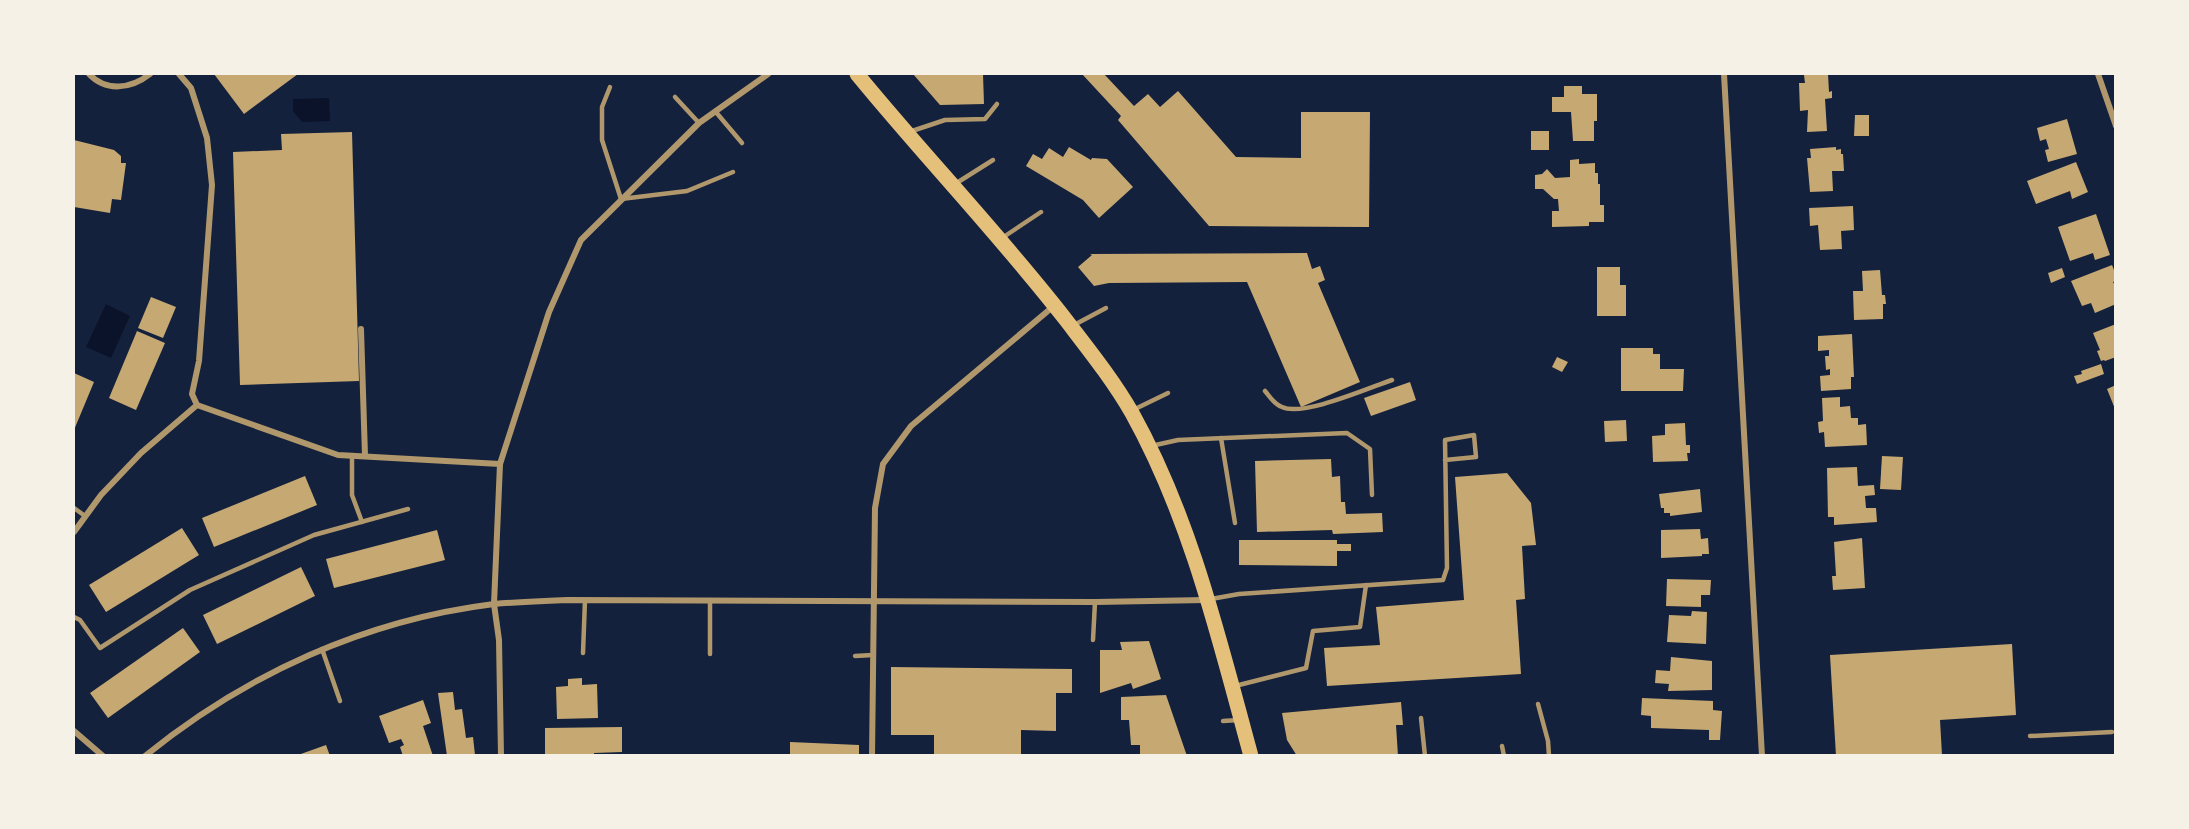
<svg xmlns="http://www.w3.org/2000/svg" width="2189" height="829" font-family="Bitter,serif">
	<rect width="100%" height="100%" fill="#14213d"/>
	<g fill="#0b132b">
		<path d="M329 98 330 121 302 122 293 111V99Z"/>
		<path d="M106 304 130 316 111 358 86 347Z"/>
	</g>
	<g fill="#c6a872">
		<path d="M214 74H298L244 114Z"/>
		<path d="M913 74H983L984 104 940 105Z"/>
		<path d="M1082 74H1104L1134 106 1148 94 1160 107 1178 91 1236 157 1301 158V112H1370L1369 227 1209 226 1118 120 1121 116Z"/>
		<path d="M1828 74 1829 92 1832 91V98L1825 99 1827 131 1807 132 1808 110 1800 111 1799 83H1805L1804 75Z"/>
		<path d="M1564 86H1582V94H1597V121H1594V141H1573L1571 112H1552V97H1564Z"/>
		<path d="M1855 115H1869V136H1854Z"/>
		<path d="M2067 119 2077 154 2048 162 2045 150 2049 149 2046 139 2040 141 2037 128Z"/>
		<rect x="1531" y="131" width="18" height="19"/>
		<path d="M352 132 359 381 240 385 233 152 282 150 281 134Z"/>
		<path d="M74 140 114 150 121 156V163H126L121 200 112 199 110 213 74 207Z"/>
		<path d="M1069 147 1091 160 1092 158 1107 159 1133 187 1099 218 1083 200 1026 166 1033 154 1042 159 1049 148 1063 157Z"/>
		<path d="M1836 147V150L1841 149V154H1843L1844 171H1832L1833 191 1810 192 1807 158H1811L1810 149Z"/>
		<path d="M1579 159V164L1595 163V173H1598V184H1600V205H1604V222H1589V226L1552 227V211H1559L1558 199H1554L1543 189H1535V175L1542 174 1547 169 1555 178 1570 177V160Z"/>
		<path d="M2076 162 2088 192 2072 199 2070 191 2036 204 2027 181Z"/>
		<path d="M1853 206 1854 230 1841 231 1842 249 1820 250 1818 225 1810 226 1809 208Z"/>
		<path d="M2096 214 2110 255 2095 260 2093 253 2070 261 2058 227Z"/>
		<path d="M1307 253 1312 269 1320 266 1325 280 1318 283 1360 382 1301 407 1247 282 1109 283 1094 286 1078 267 1092 255 1090 254Z"/>
		<path d="M2112 265 2116 275V281L2113 282 2116 287V304L2095 313 2091 303 2082 306 2071 281Z"/>
		<path d="M1597 267H1620V285H1626V316H1597Z"/>
		<path d="M2062 268 2065 277 2051 283 2048 273Z"/>
		<path d="M1880 270 1882 295H1885L1886 304H1883V319L1854 320 1853 291H1863L1862 271Z"/>
		<path d="M151 297 176 307 163 338 138 328Z"/>
		<path d="M2116 324V357L2105 361 2104 360 2101 361 2097 351 2100 350 2093 333Z"/>
		<path d="M137 331 165 343 136 410 109 398Z"/>
		<path d="M1852 334 1854 377H1851V389L1821 391 1820 376 1830 375V369L1826 370 1825 356H1829V350L1818 351V336Z"/>
		<path d="M1621 348H1653V354H1660V369H1684L1683 391H1621Z"/>
		<path d="M1557 357 1568 362 1562 372 1552 367Z"/>
		<path d="M2101 364 2104 374 2077 384 2074 376 2082 374 2081 371Z"/>
		<path d="M74 373 94 382 74 430Z"/>
		<path d="M1410 382 1416 400 1371 416 1364 398Z"/>
		<path d="M2116 385V409H2115L2107 389Z"/>
		<path d="M1840 397V407L1850 406 1851 418H1858V425L1866 424 1867 445 1825 447 1824 432 1819 433 1818 422 1823 421 1822 398Z"/>
		<path d="M1626 420 1627 441 1605 442 1604 421Z"/>
		<path d="M1685 423 1686 445H1690V453H1687L1688 461 1653 462 1652 436 1665 435V424Z"/>
		<path d="M1882 456 1903 457 1901 490 1880 489Z"/>
		<path d="M1331 459 1332 477 1340 476 1341 502H1345L1346 514 1382 513 1383 532 1333 534 1332 530 1257 532 1255 461Z"/>
		<path d="M1857 467 1858 486 1874 485 1875 495 1865 496 1866 508H1876L1877 522 1834 525V517H1828L1827 468Z"/>
		<path d="M1507 473 1531 503 1536 545 1522 546 1525 599 1516 600 1521 674 1327 686 1324 648 1380 645 1376 607 1464 600 1455 477Z"/>
		<path d="M305 476 317 505 214 547 202 518Z"/>
		<path d="M1700 489 1702 512 1670 516V513H1664V508H1661L1659 494Z"/>
		<path d="M182 528 199 555 106 612 89 585Z"/>
		<path d="M1700 529 1701 539 1708 538 1709 554H1702V556L1661 558V530Z"/>
		<path d="M437 530 445 560 334 588 326 559Z"/>
		<path d="M1862 538 1865 588 1833 590 1832 576H1836L1834 542Z"/>
		<path d="M1239 540H1337V544H1351V551H1337V566L1239 565Z"/>
		<path d="M301 567 315 596 217 644 203 615Z"/>
		<path d="M1667 579 1711 580 1710 595H1701V607L1666 606Z"/>
		<path d="M1692 611 1707 612 1706 644 1667 642 1669 615 1691 616Z"/>
		<path d="M183 628 200 652 108 718 90 693Z"/>
		<path d="M1149 641 1161 679 1133 689 1131 683 1100 693V650H1122L1120 642Z"/>
		<path d="M2012 644 2016 715 1940 720 1942 755 1836 756 1830 655Z"/>
		<path d="M1671 657 1712 661V690L1668 691 1669 684 1655 683 1656 670 1670 671Z"/>
		<path d="M891 667 1072 669V693H1056V731L1021 730V756H934V735H891Z"/>
		<path d="M582 678V685L597 684 598 718 557 719 556 687 568 686V679Z"/>
		<path d="M453 692 455 710 462 709 466 738 473 737 475 755 447 756 438 693Z"/>
		<path d="M1166 695 1187 756H1140V745H1131L1129 720H1121V697Z"/>
		<path d="M1642 698 1713 701V710L1722 711 1720 740H1709V730L1651 728V716L1641 715Z"/>
		<path d="M423 700 431 723 423 726 433 756H403L400 747 404 745 401 739 389 743 379 716Z"/>
		<path d="M1401 702 1403 725H1396L1398 756H1297L1287 740 1282 713Z"/>
		<path d="M622 727V752L594 753V756H545V728Z"/>
		<path d="M790 742 859 745V756H790Z"/>
		<path d="M326 745 330 756H298V755Z"/>
	</g>
	<g fill="none" stroke-linecap="round" stroke-linejoin="round">
		<g stroke="#b1986c" stroke-width="4.5">
			<path d="M610 87 602 107V140L621 199 687 191 733 172"/>
			<path d="M675 97 699 123"/>
			<path d="M715 111 742 143"/>
			<path d="M909 132 945 120 985 119 997 104"/>
			<path d="M955 184 993 160"/>
			<path d="M1002 238 1041 212"/>
			<path d="M1074 325 1106 308"/>
			<path d="M1265 391C1270 397 1274 404 1282 407 1303 417 1368 388 1392 380"/>
			<path d="M1133 410 1168 393"/>
			<path d="M1221 438 1235 523"/>
			<path d="M1151 446 1178 440 1347 433 1370 449 1372 495"/>
			<path d="M352 455V495L362 522"/>
			<path d="M74 508 85 516"/>
			<path d="M1211 599 1239 594 1443 580 1447 568 1445 440 1474 435 1476 457 1445 460"/>
			<path d="M710 600V654"/>
			<path d="M74 617 80 620 100 648 190 590 314 535 408 509"/>
			<path d="M1093 640 1095 602"/>
			<path d="M322 649 340 701"/>
			<path d="M583 653 585 600"/>
			<path d="M855 656 873 655"/>
			<path d="M1235 686 1306 668 1313 631 1360 627 1366 585"/>
			<path d="M1538 704 1548 741 1549 756"/>
			<path d="M1421 718 1425 756"/>
			<path d="M1223 721 1239 720"/>
			<path d="M2030 736 2112 732"/>
			<path d="M1502 746 1504 756"/>
		</g>
		<g stroke="#b1986c" stroke-width="6">
			<path d="M89 74C106 92 131 89 150 74"/>
			<path d="M1724 74 1762 756"/>
			<path d="M2098 74 2116 126"/>
			<path d="M361 329 365 456"/>
			<path d="M197 405 338 455 500 464"/>
			<path d="M74 532 101 495 141 453 197 405 192 394 199 361 212 185 207 138 191 88 179 74"/>
			<path d="M74 731 103 756"/>
			<path d="M145 756C246 674 365 620 494 604 518 602 542 601 567 600L1095 602 1206 600"/>
			<path d="M501 756 499 640 494 604 500 464 549 312 581 240 699 123 768 74"/>
			<path d="M872 756 875 508 883 464 911 426 1055 305"/>
		</g>
		<path stroke="#e5c07b" stroke-width="15" d="M857 74C925 157 1000 235 1066 320 1089 350 1113 380 1132 413 1191 519 1219 639 1251 756"/>
	</g>
	<rect width="2189" height="829" fill="none" stroke="#f6f1e7" stroke-width="150"/>
</svg>
